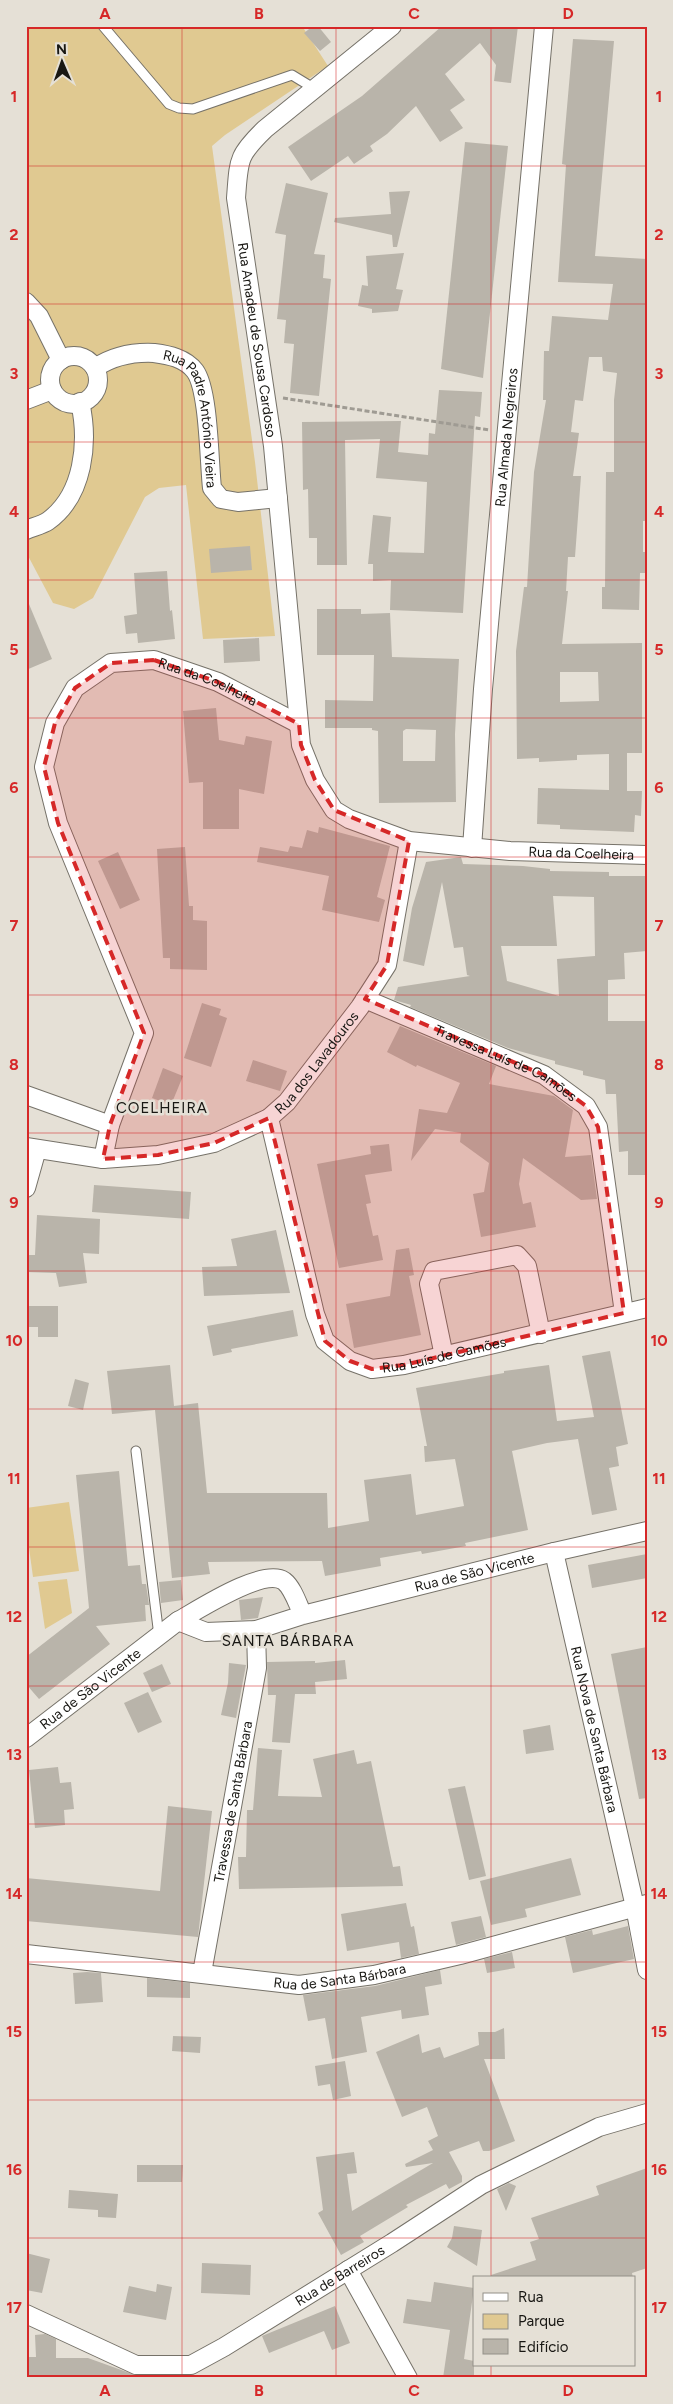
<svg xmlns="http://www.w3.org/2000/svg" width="673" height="2404" font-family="Figtree,sans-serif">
	<rect width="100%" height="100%" fill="#e5e0d6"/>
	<g fill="#e0c991">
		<path d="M26 26H302L328 66 225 135 212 146 255 462 275 636 203 639 186 485 159 488 145 497 93 598 74 609 53 603 26 552Z"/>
		<path d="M69 1502 79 1571 33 1577 26 1526V1508Z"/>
		<path d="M67 1579 72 1613 45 1629 38 1582Z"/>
	</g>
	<g fill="#b9b4aa" fill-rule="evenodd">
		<path d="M313 26H318L331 42 320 51 304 33Z"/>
		<path d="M442 26H518L511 83 494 81 496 65 480 43 445 74 465 100 450 110 463 128 440 142 416 106 387 134 370 146 373 151 354 164 348 156 311 181 288 147 362 96Z"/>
		<path d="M573 39 614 41 595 256 647 259V521H643V552H647V573H640L639 610 602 609V587H605L606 472H614V400L617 373 603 371 602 357H589L583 401 575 400 571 432 579 433 573 476H581L575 557H568L566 591H568L562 644 642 643V753H627V791H642L641 816 635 815 634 832 560 829V825L537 824 538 788 609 790V754L577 755V760L539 762V758L517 759 516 651 524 587H527L534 472 546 400H543L544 351H549L552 316 608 320 613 284 558 282 566 165 562 164ZM560 672H598L599 701 560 702Z"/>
		<path d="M465 142 508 146 483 378 441 369Z"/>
		<path d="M286 183 328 193 314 254 325 255 323 278 331 279 319 396 290 393 294 344 284 343 286 320 277 319 286 235 275 233Z"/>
		<path d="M410 191 397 247H393L392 235 334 222 335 218 391 214 389 192Z"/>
		<path d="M404 253 396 289 403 290 398 311 372 313V309L358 306 362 285 368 286 366 256Z"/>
		<path d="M439 390 482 392 480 417 475 416 463 613 390 610 391 580 373 581V564H368L373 515 391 517 388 552 424 553 427 482 376 478 380 439 345 440 347 565H317V538H309L308 489 303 490 302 422 401 421 398 452 428 455 429 433 435 434Z"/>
		<path d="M250 546 252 570 211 573 209 549Z"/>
		<path d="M167 571 170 611 172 610 175 639 138 643 137 633 126 634 124 616 137 614 134 573Z"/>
		<path d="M26 597 52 659 26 670Z"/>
		<path d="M317 609H361V614L390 613 392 657 459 659 455 734 456 802 379 803 378 731 372 730V728H325V700L373 701 374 655H317ZM406 729 436 730 435 761H403V731Z"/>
		<path d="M259 638 260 661 224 663 223 640Z"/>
		<path d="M216 708 219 740 244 745 246 736 272 741 264 794 239 789V829H203V782L189 783 183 711Z"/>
		<path d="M319 827 390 846 377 897 385 900 379 922 322 910 329 876 257 862 260 847 288 852 290 846 302 848 307 830 318 833Z"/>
		<path d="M185 847 189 906H193V920L207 921V970L170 969V958H163L157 849Z"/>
		<path d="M118 852 140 900 120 909 98 861Z"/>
		<path d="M461 857 463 864 523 866 550 869V871L609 872V876H647V951L624 953 625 979 608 980V1021H647V1175H628V1151L619 1152 616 1094H606L605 1080 583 1075V1071L555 1064V1061L508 1048 410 1007 411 1005 394 1000 398 987 470 976 467 975 463 947 454 948 442 882 424 966 403 961 412 908 426 862ZM553 896 594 897 595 956 557 959 559 996 507 981 501 946H557Z"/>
		<path d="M202 1003 221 1009 219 1015 227 1018 211 1067 184 1058Z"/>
		<path d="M400 1026 496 1066 489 1084 554 1096 573 1110 565 1157 591 1155 597 1199 581 1200 523 1158 519 1184 523 1204 531 1202 536 1227 481 1237 473 1194 484 1192 489 1163 460 1142 461 1133 435 1129 411 1161 419 1109 447 1113 460 1083 417 1065 416 1067 387 1052Z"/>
		<path d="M253 1060 287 1071 280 1091 246 1081Z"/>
		<path d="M163 1068 183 1076 171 1105 152 1098Z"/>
		<path d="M389 1144 392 1171 365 1175 371 1203 366 1204 373 1236 378 1235 383 1260 339 1268 317 1164 371 1154 370 1146Z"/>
		<path d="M94 1185 191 1192 189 1219 92 1212Z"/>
		<path d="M37 1215 100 1219 99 1254 83 1253 87 1283 59 1287 56 1273 26 1272V1255H35Z"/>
		<path d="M276 1230 290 1293 204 1296 202 1267 237 1266 231 1239Z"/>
		<path d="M409 1248 414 1275 409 1276 421 1335 354 1348 346 1304 390 1296 396 1250Z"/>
		<path d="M26 1306H58V1337H38V1327H26Z"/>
		<path d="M293 1310 298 1336 231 1349 232 1352 213 1356 207 1326Z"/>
		<path d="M610 1351 628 1444 616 1447 619 1466 609 1468 617 1510 592 1515 578 1439 547 1443 512 1451 528 1530 465 1543 466 1546 422 1554 421 1551 380 1558 381 1566 325 1576 322 1561 208 1562 210 1574 172 1578 155 1410 112 1414 107 1371 170 1365 174 1406 198 1403 207 1493H327L328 1528 369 1521 364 1480 411 1474 416 1515 464 1506 455 1459 425 1462 424 1446H427L416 1388 504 1373V1371L549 1365 557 1421 594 1417 582 1356Z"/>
		<path d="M75 1379 89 1383 83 1410 68 1406Z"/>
		<path d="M119 1471 128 1566 140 1565 142 1584H146L149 1605H145L146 1621 96 1626 110 1644 39 1699 26 1684V1657L89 1608 76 1475Z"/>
		<path d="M647 1554V1578L592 1588 588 1565Z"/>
		<path d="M181 1580 183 1600 161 1603 159 1582Z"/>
		<path d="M263 1597 258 1618 241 1620 239 1600Z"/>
		<path d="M647 1647V1798L639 1799 611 1654Z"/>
		<path d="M345 1660 347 1679 315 1682 316 1694H295L290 1743 272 1742 276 1695H268L267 1662 315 1661V1663Z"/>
		<path d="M229 1663 246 1665 236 1718 221 1715 228 1683Z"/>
		<path d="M162 1664 171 1684 152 1692 143 1673Z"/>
		<path d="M148 1692 162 1722 138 1733 124 1703Z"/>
		<path d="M550 1725 554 1750 526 1754 523 1730Z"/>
		<path d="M258 1748 282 1750 278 1796 322 1797 313 1759 354 1750 357 1764 371 1761 393 1867 400 1866 403 1886 239 1889 238 1857H246L247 1810H253Z"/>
		<path d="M58 1767 60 1783 71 1782 74 1809 64 1810 65 1825 35 1828 29 1770Z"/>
		<path d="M465 1786 486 1876 469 1880 448 1789Z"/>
		<path d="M168 1806 212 1811 198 1937 26 1921V1878L160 1891Z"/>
		<path d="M571 1858 581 1895 525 1909 527 1917 491 1925 480 1881Z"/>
		<path d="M406 1903 411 1927 414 1926 419 1954 401 1958 399 1942 347 1951 341 1914Z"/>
		<path d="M481 1916 486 1937 456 1945 451 1922Z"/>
		<path d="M628 1926 634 1959 573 1973 565 1937 592 1930 593 1935Z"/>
		<path d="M512 1952 515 1968 487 1973 484 1959Z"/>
		<path d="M440 1970 442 1984 425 1987 429 2015 402 2019 401 2010 361 2017 367 2052 332 2059 325 2018 308 2021 303 1995 375 1986Z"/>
		<path d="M87 1972 101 1973 103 2002 75 2004 73 1973Z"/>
		<path d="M147 1978 190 1983V1998L147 1997Z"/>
		<path d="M504 2028 505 2059H484L515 2141 489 2151H483L479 2141 449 2152 462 2176V2182L449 2189 446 2184 406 2205 408 2207 360 2236 364 2242 341 2255 318 2213 323 2210 316 2157 354 2152 357 2173 347 2174 352 2211 433 2163 406 2167 405 2164 433 2150 428 2141 438 2136 427 2107 402 2117 376 2052 419 2034 422 2053 440 2047 444 2058 479 2045 478 2032H495Z"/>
		<path d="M173 2036 201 2037 200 2053 172 2051Z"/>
		<path d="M345 2061 351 2096 333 2100 330 2084 318 2086 315 2066Z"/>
		<path d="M137 2165H183L182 2182H137Z"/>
		<path d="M647 2168V2268L632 2273 633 2278H492L491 2275 536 2260 530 2242 539 2239 531 2218 599 2195 596 2186Z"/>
		<path d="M509 2183 516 2186 506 2211 497 2189Z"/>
		<path d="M69 2190 118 2194 116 2218 98 2217V2210L68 2208Z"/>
		<path d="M454 2226 482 2230 477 2266 447 2247 452 2238Z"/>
		<path d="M26 2253 50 2259 42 2293 26 2290Z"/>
		<path d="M202 2263 251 2265 250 2295 201 2293Z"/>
		<path d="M434 2282 474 2288 464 2359 474 2361V2378H443L450 2330 403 2323 407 2299 431 2302Z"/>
		<path d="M157 2284 172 2287 166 2320 123 2312 129 2286 156 2292Z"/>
		<path d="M335 2306 350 2343 332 2350 324 2331 269 2353 262 2336Z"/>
		<path d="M45 2334 56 2339V2358H88L138 2376V2378L26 2377V2357H36L35 2335Z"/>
	</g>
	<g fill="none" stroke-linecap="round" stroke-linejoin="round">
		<defs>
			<g id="service">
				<path d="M103 26 169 104 179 108 193 109 292 75 315 89"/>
				<path d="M136 1451 159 1636"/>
			</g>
			<g id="minor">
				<path id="s1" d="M392 26 265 129C237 156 239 160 236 198L273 446 301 745 315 780 334 810 349 819 409 841 510 851 647 855"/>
				<path d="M26 302 39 316 61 360"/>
				<circle cx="74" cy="380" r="24"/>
				<path id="s2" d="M95 368C113 356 133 352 154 353 169 355 185 358 195 371 209 390 209 462 212 488L221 499 238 502 278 498"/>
				<path d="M26 400 52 390"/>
				<path d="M26 530C33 527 42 525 48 521 84 495 89 442 80 402"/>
				<path id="s3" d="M472 848 483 689 544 26"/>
				<path id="s4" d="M365 999 544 1075 586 1106 598 1127 624 1313"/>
				<path d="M26 1095 110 1125"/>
				<path id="s5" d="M269 1118 315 1314 325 1341 350 1361 372 1369 404 1365 647 1308"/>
				<path id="s6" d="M26 1147 103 1159 158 1155 214 1143 269 1118 287 1102 360 1007 387 965 409 841"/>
				<path id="s7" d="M103 1159 110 1125 144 1033 58 823 44 767 55 723 75 688 111 663 154 660 218 682 299 724"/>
				<path d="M26 1188 37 1149"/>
				<path d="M444 1356 429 1284 434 1271 517 1255 527 1266 541 1334"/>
				<path id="s8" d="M554 1552 635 1907 647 1970"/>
				<path id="s9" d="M303 1615C298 1605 293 1588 284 1581 263 1567 198 1610 178 1621L206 1632 256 1630 303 1615 554 1552 647 1531"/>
				<path id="s10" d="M26 1738 178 1621"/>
				<path id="s11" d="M26 1954 299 1985 374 1975 460 1955 647 1904"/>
				<path id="s12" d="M202 1973 257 1668 256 1630"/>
				<path d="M348 2270 408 2378"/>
				<path id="s13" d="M26 2314 136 2365H191L224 2347 392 2243 481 2185 599 2127 647 2113"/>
			</g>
		</defs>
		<use href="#service" stroke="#767269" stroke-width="11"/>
		<use href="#minor" stroke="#767269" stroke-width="20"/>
		<path stroke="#9f9b93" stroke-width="3" stroke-dasharray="5 2.5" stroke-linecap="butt" d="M283 398 489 430"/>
		<use href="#service" stroke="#fff" stroke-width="9"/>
		<use href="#minor" stroke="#fff" stroke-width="18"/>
	</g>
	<path fill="#d62828" fill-opacity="0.2" stroke="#d62828" stroke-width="4" stroke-dasharray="10 6" stroke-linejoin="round" d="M154 660 218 682 299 724 301 745 315 780 334 810 409 841 387 965 365 999 544 1075 586 1106 598 1127 624 1313 404 1365 372 1369 350 1361 325 1341 269 1118 214 1143 158 1155 103 1159 110 1125 144 1033 58 823 44 767 55 723 75 688 111 663Z"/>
	<path fill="none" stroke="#d62828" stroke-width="1" stroke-opacity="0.55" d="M182 26V2378M336 26V2378M491 26V2278M26 166H647M26 304H647M26 442H647M26 580H647M26 718H647M26 857H647M26 995H647M26 1133H647M26 1271H647M26 1409H647M26 1547H647M26 1686H647M26 1824H647M26 1962H647M26 2100H647M26 2238H647M491 2365V2378"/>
	<g text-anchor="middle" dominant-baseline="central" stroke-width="5" stroke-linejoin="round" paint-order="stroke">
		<g font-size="14" fill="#181713" stroke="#e5e0d6">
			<text stroke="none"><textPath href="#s1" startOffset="385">Rua Amadeu de Sousa Cardoso</textPath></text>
			<text stroke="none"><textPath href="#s2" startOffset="149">Rua Padre António Vieira</textPath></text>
			<text stroke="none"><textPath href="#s3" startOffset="412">Rua Almada Negreiros</textPath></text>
			<text stroke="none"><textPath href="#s7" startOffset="648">Rua da Coelheira</textPath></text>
			<text stroke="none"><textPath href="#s1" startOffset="1120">Rua da Coelheira</textPath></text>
			<text stroke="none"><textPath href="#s6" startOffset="324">Rua dos Lavadouros</textPath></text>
			<text stroke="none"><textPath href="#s4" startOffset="155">Travessa Luís de Camões</textPath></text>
			<text stroke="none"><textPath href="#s5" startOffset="359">Rua Luís de Camões</textPath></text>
			<text stroke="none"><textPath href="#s9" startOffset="462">Rua de São Vicente</textPath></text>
			<text stroke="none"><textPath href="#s10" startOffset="81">Rua de São Vicente</textPath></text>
			<text stroke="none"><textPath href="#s8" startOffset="182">Rua Nova de Santa Bárbara</textPath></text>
			<text stroke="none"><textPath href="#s12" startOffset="174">Travessa de Santa Bárbara</textPath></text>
			<text stroke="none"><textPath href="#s11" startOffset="316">Rua de Santa Bárbara</textPath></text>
			<text stroke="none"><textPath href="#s13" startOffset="350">Rua de Barreiros</textPath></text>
		</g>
		<g font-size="15" letter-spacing="1" fill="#181713" stroke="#e5e0d6">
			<text x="162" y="1108">COELHEIRA</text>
			<text x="288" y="1641">SANTA BÁRBARA</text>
		</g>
	</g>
	<rect width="673" height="2404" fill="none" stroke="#e5e0d6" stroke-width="55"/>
	<rect x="473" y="2276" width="162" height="90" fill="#e5e0d6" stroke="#939088"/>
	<rect x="483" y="2293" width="25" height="8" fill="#ffffff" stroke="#939088"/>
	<text x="518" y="2302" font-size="15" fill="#181713">Rua</text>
	<rect x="483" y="2314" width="25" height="15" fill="#e0c991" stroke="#939088"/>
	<text x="518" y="2326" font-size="15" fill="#181713">Parque</text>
	<rect x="483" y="2339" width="25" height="15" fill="#b9b4aa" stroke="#939088"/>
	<text x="518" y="2352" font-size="15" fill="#181713">Edifício</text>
	<g transform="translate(62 62) rotate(358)" stroke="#e5e0d6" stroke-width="4" paint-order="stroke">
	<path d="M0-4L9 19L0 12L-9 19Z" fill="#181713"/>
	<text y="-8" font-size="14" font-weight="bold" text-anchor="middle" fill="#181713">N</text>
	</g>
	<rect x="28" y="28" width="618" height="2348" fill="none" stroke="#d62828" stroke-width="2"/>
	<g font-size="16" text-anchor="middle" font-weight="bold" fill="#d62828">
		<text x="105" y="19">A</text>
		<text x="259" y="19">B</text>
		<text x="414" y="19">C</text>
		<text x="568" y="19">D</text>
		<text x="14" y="102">1</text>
		<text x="659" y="102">1</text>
		<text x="14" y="240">2</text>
		<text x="659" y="240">2</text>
		<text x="14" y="379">3</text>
		<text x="659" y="379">3</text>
		<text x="14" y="517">4</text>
		<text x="659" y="517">4</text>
		<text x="14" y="655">5</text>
		<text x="659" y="655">5</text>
		<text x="14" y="793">6</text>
		<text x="659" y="793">6</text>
		<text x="14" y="931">7</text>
		<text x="659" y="931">7</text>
		<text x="14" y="1070">8</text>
		<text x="659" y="1070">8</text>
		<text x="14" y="1208">9</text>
		<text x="659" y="1208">9</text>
		<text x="14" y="1346">10</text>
		<text x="659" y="1346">10</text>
		<text x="14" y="1484">11</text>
		<text x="659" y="1484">11</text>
		<text x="14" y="1622">12</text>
		<text x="659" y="1622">12</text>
		<text x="14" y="1760">13</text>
		<text x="659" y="1760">13</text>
		<text x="14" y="1899">14</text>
		<text x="659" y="1899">14</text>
		<text x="14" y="2037">15</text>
		<text x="659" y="2037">15</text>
		<text x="14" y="2175">16</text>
		<text x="659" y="2175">16</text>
		<text x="14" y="2313">17</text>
		<text x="659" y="2313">17</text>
		<text x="105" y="2396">A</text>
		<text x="259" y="2396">B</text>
		<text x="414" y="2396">C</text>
		<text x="568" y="2396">D</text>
	</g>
</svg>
